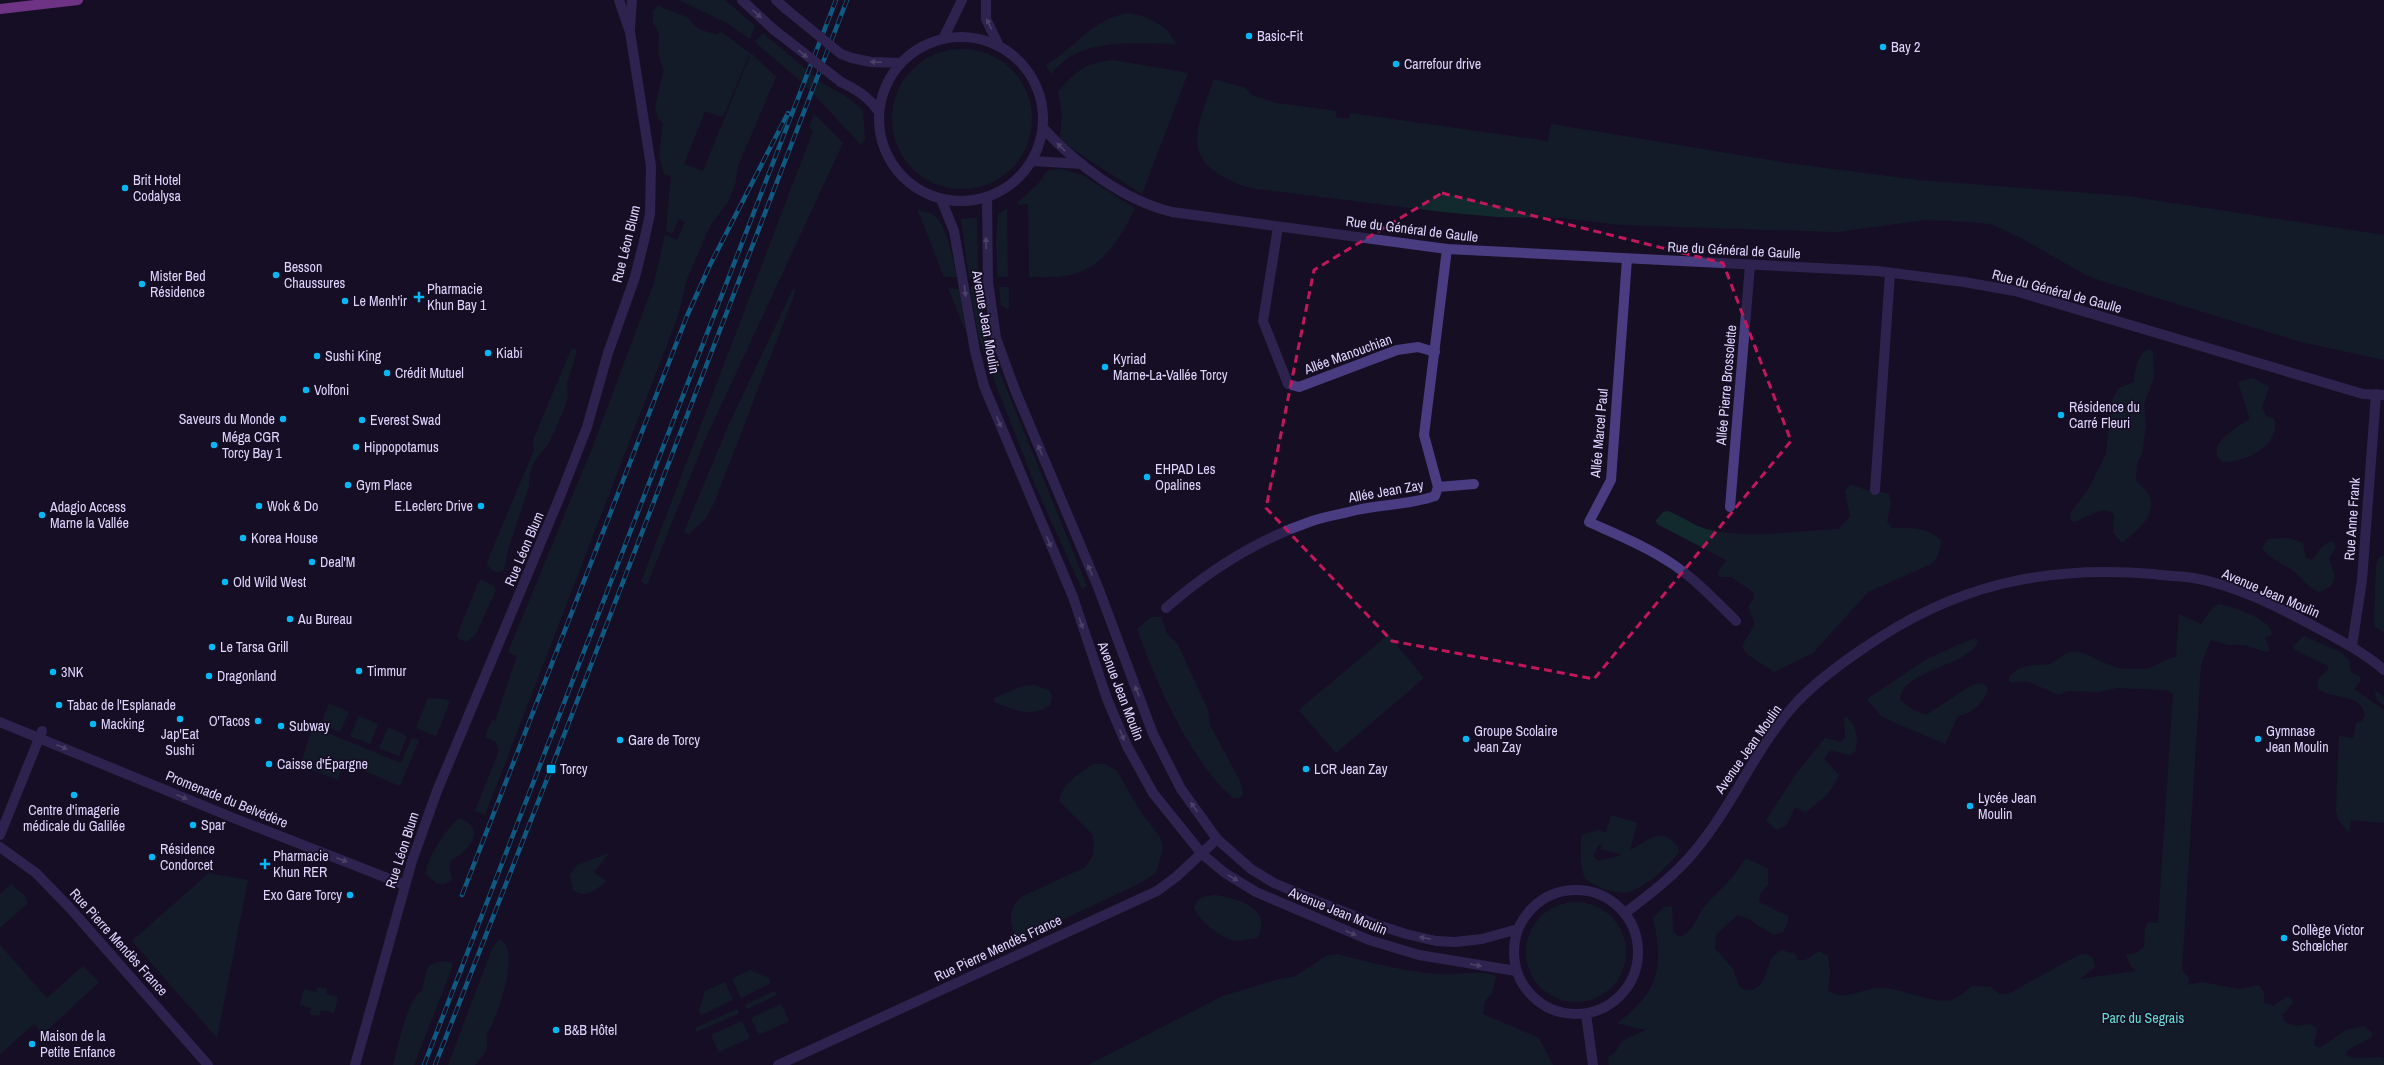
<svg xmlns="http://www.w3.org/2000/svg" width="2384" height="1065" font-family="'Archivo Narrow',sans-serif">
	<rect width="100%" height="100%" fill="#160f24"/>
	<g fill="#122a2e" fill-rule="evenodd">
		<path d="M679 0H725L755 26 750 39 727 23Z"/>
		<path d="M658 6 687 17 698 29 718 35 720 31 750 53 723 117 705 111 684 164 703 171 751 53 776 77 738 166 735 185 728 202 710 226 687 279 678 316 485 815 475 811 499 751 495 741 485 737 492 720 495 721 517 656 508 652 593 446 654 283 665 235 677 240 685 222 679 219 672 234 666 231 671 176 664 174 659 155 663 123 657 117 655 107 664 70 658 53 659 33 653 22V11Z"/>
		<path d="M1128 13C1146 15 1169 26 1176 44 1132 44 1081 36 1051 74L1046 65C1077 47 1090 20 1128 13Z"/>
		<path d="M763 33 821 82 848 98 863 110 865 140 861 145 806 86 755 42Z"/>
		<circle cx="962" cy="119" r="70"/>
		<path d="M1113 60 1188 73 1142 194 1074 150 1060 138 1062 115 1058 92C1073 73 1087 62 1113 60Z"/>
		<path d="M1214 79 1245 88 1252 95 1276 103 1336 111V117L1349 119 1350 113 1548 141 1551 124 1787 163 1918 180 2126 196 2384 235V360L2301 342 2102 281 2086 275 2021 238 1991 224 1971 222 1925 220 1837 232 1621 225 1562 218 1497 217 1443 212 1250 188C1180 164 1193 137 1214 79Z"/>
		<path d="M814 114 843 143 704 442 647 585 641 582 813 131 809 127Z"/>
		<path d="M1061 169 1082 175 1135 208C1121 237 1103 268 1070 275 1056 278 1042 277 1029 277L1028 204 1017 205 1018 202 1039 183 1048 170Z"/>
		<path d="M917 208C921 212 927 212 932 214 948 223 953 263 957 277H944Z"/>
		<path d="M1007 208 1008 277H998L996 244 998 215Z"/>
		<path d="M977 218 978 277H969L961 219Z"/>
		<path d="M970 287H979L985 329 993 356 1087 586 1082 589 1038 492 991 372 978 335Z"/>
		<path d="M999 287H1009V307L1007 309 1001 305Z"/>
		<path d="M948 288 959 289 966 332Z"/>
		<path d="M793 289 796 290 715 501 706 518 689 534 684 532 729 424Z"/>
		<path d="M574 348 577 352 567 383 568 396 565 407 550 441 534 462 530 472 529 487 508 550 504 570 498 572 491 570 487 562 534 450 533 440 571 350Z"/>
		<path d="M2150 349 2153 352 2154 378 2144 404 2146 425 2142 454 2137 463 2136 480C2140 485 2148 492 2150 497 2156 518 2135 532 2122 543L2113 532 2114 514C2102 504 2087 518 2074 522L2071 520 2070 513 2088 490 2106 454 2112 400 2119 388 2134 382C2135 371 2137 353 2150 349Z"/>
		<path d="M2253 378 2269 387 2262 408 2267 417 2274 418C2282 445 2246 462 2223 462 2203 446 2237 427 2250 419L2238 382Z"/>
		<path d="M1850 485C1857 485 1859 488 1866 490 1874 492 1881 491 1889 494L1891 504 1887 521 1892 528C1909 528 1928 527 1941 540L1938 556 1931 564 1868 592 1813 653 1774 672 1747 654 1742 646 1755 624 1748 607 1754 598 1753 592 1731 577H1720L1718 573 1726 560 1657 524 1656 520 1663 512 1668 511C1682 516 1695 527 1710 530 1751 539 1798 531 1839 529L1850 516 1845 491Z"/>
		<path d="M2288 538 2303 543 2306 558 2312 560 2322 547 2330 541 2334 543 2336 547 2329 558 2335 577 2331 586 2320 592C2309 589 2306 582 2298 575 2286 564 2272 561 2262 548L2268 539Z"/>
		<path d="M2381 556H2384V632L2375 627 2374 623 2376 566 2378 559Z"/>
		<path d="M482 580 494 586 496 590 476 634 467 642 459 639 457 635 479 581Z"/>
		<path d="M2219 604C2232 607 2273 619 2272 635L2265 638 2270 650 2266 652 2245 645H2229L2211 640 2201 664 2182 970 2189 978 2188 985 2202 982 2239 989 2259 985 2264 992V1003L2273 1006 2288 996 2292 999 2293 1003 2282 1015 2285 1022 2295 1026 2311 1024 2317 1029 2314 1045 2320 1048 2346 1030 2364 1026 2372 1033V1037L2348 1050 2345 1055 2354 1058 2381 1057 2384 1059V1065H1609L1608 1057 1614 1054 1622 1041 1649 1028 1641 1029 1617 1023C1658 994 1665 966 1653 918L1664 907 1672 906 1673 931 1679 937C1693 933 1696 918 1704 907 1717 891 1734 880 1744 860L1748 859 1768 869V885L1760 894 1759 902 1788 916V922L1783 932 1773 935 1749 919 1737 915 1716 935 1715 948 1733 969 1739 986 1745 990C1767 992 1764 970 1773 956 1775 954 1779 952 1781 950L1795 954 1798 960H1805L1819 951 1828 956 1830 973 1828 991C1846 1002 1860 989 1878 988 1901 987 1930 1004 1951 1000 1960 998 1965 991 1972 986L1991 987 1999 994H2008L2079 955 2087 954 2093 958 2095 967 2080 979 2136 971 2130 965 2126 955 2138 952 2144 947 2145 929 2149 922 2158 923 2173 694 2166 690 2117 688 2099 692 2067 691 2059 695C2054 693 2031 683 2029 682 2022 681 2016 683 2009 682V677C2018 666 2030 665 2044 665 2058 664 2062 650 2078 652 2090 654 2100 662 2112 666 2122 670 2134 669 2145 669 2156 668 2165 658 2176 657L2179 614 2201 624 2212 608Z"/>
		<path d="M1151 617H1161L1167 634 1177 643 1208 710 1210 725 1240 781 1243 794 1240 798H1233C1226 791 1218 784 1212 776 1178 732 1156 681 1137 629Z"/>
		<path d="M1388 635 1424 678 1336 753 1299 710Z"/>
		<path d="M2304 636 2342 653 2349 660 2351 672 2359 676 2361 680 2354 689 2384 710V823L2351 820 2349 833 2338 819 2336 810 2339 736 2353 738 2356 723 2362 721 2365 715C2361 692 2332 700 2318 689V679L2328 670V666L2295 650 2293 646Z"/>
		<path d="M1974 638 1978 642C1968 666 1901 670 1900 700L1913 710 1926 715 1972 685 1982 683 1988 688C1984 703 1973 713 1958 716L1945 744 1882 717 1867 699 1927 659Z"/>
		<path d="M1034 685 1049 690 1052 697 1050 705C1034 718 1012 710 995 702L994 698 1023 686Z"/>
		<path d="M2375 690 2384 697V705L2377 700Z"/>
		<path d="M428 698 446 699 450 702 436 736 416 728Z"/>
		<path d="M329 704 349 712 340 732 321 724Z"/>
		<path d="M359 716 378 724 370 744 350 736Z"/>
		<path d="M1846 717C1857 723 1859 742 1855 752L1850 755 1830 750 1824 759 1839 775C1832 792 1820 803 1805 812L1795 807 1786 826 1776 830 1766 820 1796 774 1825 738 1841 742 1845 738 1844 719Z"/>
		<path d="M313 727 401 763 412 738 419 740 400 786 345 763 338 780 300 765Z"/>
		<path d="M388 727 407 736 399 756 379 748Z"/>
		<path d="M1094 764H1105L1117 771 1140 811 1160 837 1163 848 1156 873 1138 884 1022 939 1017 938C1008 925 1009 907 1021 897L1086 867 1093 855 1094 845 1093 835 1059 801C1064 782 1078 774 1094 764Z"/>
		<path d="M1611 815 1637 823 1630 850C1648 841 1661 825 1678 847L1679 852C1666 868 1649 885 1629 892 1618 895 1595 887 1586 879 1581 874 1579 842 1582 835L1599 830 1606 833ZM1602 844 1601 849 1622 855 1598 861 1593 856 1598 846Z"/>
		<path d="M460 818C481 827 476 841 461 854 458 857 453 858 451 861 447 866 452 874 452 880L444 884 436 883 427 875C422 864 450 823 460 818Z"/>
		<path d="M609 853 594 872 606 881C597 890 584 899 573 890L570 875 577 865Z"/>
		<path d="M209 873 248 880 217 1038 132 941Z"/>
		<path d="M11 884 24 895 28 903 0 928V894Z"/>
		<path d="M1215 895C1237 898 1274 909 1257 938 1250 939 1239 942 1232 940 1217 935 1200 922 1194 907 1199 897 1204 896 1215 895Z"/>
		<circle cx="1576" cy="952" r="50"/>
		<path d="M500 940C522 950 497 1017 488 1032 485 1037 488 1042 487 1047 485 1054 480 1059 475 1065H448L492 949 497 941Z"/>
		<path d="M0 945 47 998 83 966 99 982 43 1034 34 1024 0 1054Z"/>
		<path d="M1337 954C1370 963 1404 971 1438 974 1457 976 1478 969 1496 976L1492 993 1485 1001 1483 1014 1539 1038 1553 1065H1088L1223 996 1279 979 1294 977 1326 956Z"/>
		<path d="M442 961 451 962 453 965 414 1065H393C398 1048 407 999 422 991L426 972 430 965Z"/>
		<path d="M750 970 769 978 771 983 741 998 732 979Z"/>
		<path d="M725 982 733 1000 701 1015 699 1011 705 991Z"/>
		<path d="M318 987 327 989 326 994 338 997 334 1013 321 1010 319 1016 309 1014 311 1008 300 1005 304 989 316 992Z"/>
		<path d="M775 991 777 995 747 1009 745 1005Z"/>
		<path d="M781 1004 789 1021 759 1035 751 1018Z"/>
		<path d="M737 1009 739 1013 697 1032 695 1028Z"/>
		<path d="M742 1021 750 1038 719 1052 711 1035Z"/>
	</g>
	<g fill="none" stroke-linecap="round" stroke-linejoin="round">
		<g stroke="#4a3c81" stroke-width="10">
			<path d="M986 0V19L999 46"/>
			<path d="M630 28 632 0"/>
			<path d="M943 39 962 0"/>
			<path d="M1043 128C1077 165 1123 200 1172 212L1447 249 1877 271 1964 282 2015 291 2363 394 2384 395"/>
			<path d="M1032 161 1082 164"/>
			<path d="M1278 227 1263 321 1288 384 1299 387 1397 350 1418 347 1435 352"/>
			<path d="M1627 259 1611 480 1589 522C1618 535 1648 547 1674 565 1697 581 1716 601 1736 621"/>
			<path d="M1438 487 1474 484"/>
			<path d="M1875 490 1890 273"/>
			<path d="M1730 507 1750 265"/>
			<path d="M1166 608C1208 571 1259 539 1312 521 1326 516 1342 514 1357 510 1383 504 1409 505 1435 496L1438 487 1424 435 1447 249"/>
			<path d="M2352 646 2362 580 2376 394"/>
			<path d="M0 722 231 817 405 885"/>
			<path d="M0 835 42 731"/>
			<path d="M355 1065 412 861 437 791 561 494 587 427 608 353 635 277 644 241 650 214 651 166 630 32 619 0"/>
		</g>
		<g stroke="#4a3c81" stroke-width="10">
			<path d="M742 0 773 29"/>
			<path d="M776 0 786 9"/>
			<circle cx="961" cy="119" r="82"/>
			<path d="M852 58 871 62 901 63"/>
			<path d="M841 82C857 90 869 97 879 112"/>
			<path d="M987 197 988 282 996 338 1015 390 1098 587 1153 734 1181 789 1217 839 1251 869 1274 883 1319 902 1372 923 1406 934 1436 941 1455 942 1482 939 1518 929"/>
			<path d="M941 199 954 231 975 351 984 386 1073 597 1107 699 1127 746 1153 793 1202 854 1225 873 1256 892 1369 940 1419 955 1516 971"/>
			<path d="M0 847 36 873 69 907 208 1065"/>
			<circle cx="1576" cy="952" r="62"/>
			<path d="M1625 913C1650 894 1674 876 1694 852 1733 806 1755 748 1796 703 1816 682 1840 664 1864 648 1954 585 2044 565 2153 574 2166 576 2181 576 2194 578 2234 585 2274 605 2310 624 2336 638 2362 651 2384 670"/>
			<path d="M1586 1014 1593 1065"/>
			<path d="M778 1065 1157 891 1176 877 1217 839"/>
		</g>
		<path stroke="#d95ffa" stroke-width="10" d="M0 9 78 0"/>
		<defs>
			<g id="rail">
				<path d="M462 895 687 316 710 265 788 113"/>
				<path d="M424 1065 836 0"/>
				<path d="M435 1065 551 769 847 0"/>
			</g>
		</defs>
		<use href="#rail" stroke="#08b7f5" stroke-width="4.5"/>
		<use href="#rail" stroke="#160f24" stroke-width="3" stroke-dasharray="9" stroke-linecap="butt"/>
		<g stroke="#4a3c81" stroke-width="10">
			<path d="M786 9 841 54 852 58"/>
			<path d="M773 29 841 82"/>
		</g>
	</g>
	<defs><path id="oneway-solid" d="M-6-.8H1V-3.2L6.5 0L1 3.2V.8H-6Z"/></defs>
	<g fill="#8d80b9">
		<use href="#oneway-solid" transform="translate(757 14) rotate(42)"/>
		<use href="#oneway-solid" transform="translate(989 24) rotate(-115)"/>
		<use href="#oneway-solid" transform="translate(803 54) rotate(39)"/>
		<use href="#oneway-solid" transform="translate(876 62) rotate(-177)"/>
		<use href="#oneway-solid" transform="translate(1061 147) rotate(-136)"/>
		<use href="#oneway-solid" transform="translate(986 243) rotate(-91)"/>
		<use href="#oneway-solid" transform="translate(965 291) rotate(84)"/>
		<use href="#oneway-solid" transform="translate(999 422) rotate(67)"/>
		<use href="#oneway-solid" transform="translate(1040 450) rotate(-113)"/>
		<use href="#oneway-solid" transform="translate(1049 542) rotate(67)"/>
		<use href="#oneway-solid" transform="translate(1090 570) rotate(-113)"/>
		<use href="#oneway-solid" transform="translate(1081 623) rotate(72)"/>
		<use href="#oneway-solid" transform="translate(1137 691) rotate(-111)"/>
		<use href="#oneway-solid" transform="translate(1122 735) rotate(67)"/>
		<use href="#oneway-solid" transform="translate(62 747) rotate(22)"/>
		<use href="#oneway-solid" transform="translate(182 797) rotate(22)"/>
		<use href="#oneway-solid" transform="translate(1194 807) rotate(-126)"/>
		<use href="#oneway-solid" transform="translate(342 860) rotate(21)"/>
		<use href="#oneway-solid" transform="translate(1233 878) rotate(31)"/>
		<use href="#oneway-solid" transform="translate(1351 933) rotate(22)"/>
		<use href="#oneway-solid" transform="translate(1425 938) rotate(-168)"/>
		<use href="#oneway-solid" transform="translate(1476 965) rotate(10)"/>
	</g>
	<path d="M0 0H2384V1065H0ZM1442 193 1723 263 1791 441 1594 679 1392 641 1266 508 1314 270Z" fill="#160f24" fill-opacity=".55" fill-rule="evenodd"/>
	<path fill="none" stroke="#c2185b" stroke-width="3" stroke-dasharray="8 5" stroke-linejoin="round" d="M1442 193 1723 263 1791 441 1594 679 1392 641 1266 508 1314 270Z"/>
	<g fill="#08b7f5" stroke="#160f24" stroke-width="1.5">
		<circle cx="1249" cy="36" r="4"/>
		<circle cx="1883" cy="47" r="4"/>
		<circle cx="1396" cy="64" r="4"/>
		<circle cx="125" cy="188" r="4"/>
		<circle cx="276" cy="275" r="4"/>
		<circle cx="142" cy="284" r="4"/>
		<path d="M417 291h4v4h4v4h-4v4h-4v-4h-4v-4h4z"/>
		<circle cx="345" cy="301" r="4"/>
		<circle cx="488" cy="353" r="4"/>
		<circle cx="317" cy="356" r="4"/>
		<circle cx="1105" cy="367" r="4"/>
		<circle cx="387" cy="373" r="4"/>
		<circle cx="306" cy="390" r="4"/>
		<circle cx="2061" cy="415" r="4"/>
		<circle cx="283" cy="419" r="4"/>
		<circle cx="362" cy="420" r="4"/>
		<circle cx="214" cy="445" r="4"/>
		<circle cx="356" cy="447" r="4"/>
		<circle cx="1147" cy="477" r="4"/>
		<circle cx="348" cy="485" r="4"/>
		<circle cx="259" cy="506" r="4"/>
		<circle cx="481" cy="506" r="4"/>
		<circle cx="42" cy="515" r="4"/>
		<circle cx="243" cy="538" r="4"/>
		<circle cx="312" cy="562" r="4"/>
		<circle cx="225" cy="582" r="4"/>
		<circle cx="290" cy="619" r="4"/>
		<circle cx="212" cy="647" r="4"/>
		<circle cx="359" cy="671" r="4"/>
		<circle cx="53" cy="672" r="4"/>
		<circle cx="209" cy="676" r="4"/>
		<circle cx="59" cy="705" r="4"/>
		<circle cx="180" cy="719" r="4"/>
		<circle cx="258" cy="721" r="4"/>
		<circle cx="93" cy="724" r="4"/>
		<circle cx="281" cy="726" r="4"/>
		<circle cx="1466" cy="739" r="4"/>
		<circle cx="2258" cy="739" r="4"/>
		<circle cx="620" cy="740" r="4"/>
		<circle cx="269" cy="764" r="4"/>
		<rect x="546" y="764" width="10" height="10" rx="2"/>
		<circle cx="1306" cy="769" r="4"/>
		<circle cx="74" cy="795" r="4"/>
		<circle cx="1970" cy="806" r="4"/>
		<circle cx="193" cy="825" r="4"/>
		<circle cx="152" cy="857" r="4"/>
		<path d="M263 858h4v4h4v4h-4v4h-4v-4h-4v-4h4z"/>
		<circle cx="350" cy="895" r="4"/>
		<circle cx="2284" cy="938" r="4"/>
		<circle cx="556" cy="1030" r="4"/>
		<circle cx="32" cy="1044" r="4"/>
	</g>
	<g text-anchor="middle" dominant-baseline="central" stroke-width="3.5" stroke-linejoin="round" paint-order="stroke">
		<g font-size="14" fill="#dfd4fe" stroke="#160f24" text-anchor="start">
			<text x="1257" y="36">Basic-Fit</text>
			<text x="1891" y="47">Bay 2</text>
			<text x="1404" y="64">Carrefour drive</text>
			<text x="133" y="180">Brit Hotel<tspan x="133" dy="16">Codalysa</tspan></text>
			<text x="284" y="267">Besson<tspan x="284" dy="16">Chaussures</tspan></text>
			<text x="150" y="276">Mister Bed<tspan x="150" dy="16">Résidence</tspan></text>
			<text x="427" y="289">Pharmacie<tspan x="427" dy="16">Khun Bay 1</tspan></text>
			<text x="353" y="301">Le Menh'ir</text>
			<text x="496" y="353">Kiabi</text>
			<text x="325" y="356">Sushi King</text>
			<text x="1113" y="359">Kyriad<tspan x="1113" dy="16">Marne-La-Vallée Torcy</tspan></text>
			<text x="395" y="373">Crédit Mutuel</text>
			<text x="314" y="390">Volfoni</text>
			<text x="2069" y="407">Résidence du<tspan x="2069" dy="16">Carré Fleuri</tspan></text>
			<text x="275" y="419" text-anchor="end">Saveurs du Monde</text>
			<text x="370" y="420">Everest Swad</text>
			<text x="222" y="437">Méga CGR<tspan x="222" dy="16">Torcy Bay 1</tspan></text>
			<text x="364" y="447">Hippopotamus</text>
			<text x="1155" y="469">EHPAD Les<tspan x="1155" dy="16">Opalines</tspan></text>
			<text x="356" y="485">Gym Place</text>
			<text x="267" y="506">Wok &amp; Do</text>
			<text x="473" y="506" text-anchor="end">E.Leclerc Drive</text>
			<text x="50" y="507">Adagio Access<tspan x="50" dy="16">Marne la Vallée</tspan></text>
			<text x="251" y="538">Korea House</text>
			<text x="320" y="562">Deal'M</text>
			<text x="233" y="582">Old Wild West</text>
			<text x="298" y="619">Au Bureau</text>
			<text x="220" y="647">Le Tarsa Grill</text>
			<text x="367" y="671">Timmur</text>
			<text x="61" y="672">3NK</text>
			<text x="217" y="676">Dragonland</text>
			<text x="67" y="705">Tabac de l'Esplanade</text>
			<text x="250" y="721" text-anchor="end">O'Tacos</text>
			<text x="101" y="724">Macking</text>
			<text x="289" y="726">Subway</text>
			<text x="1474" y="731">Groupe Scolaire<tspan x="1474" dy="16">Jean Zay</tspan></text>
			<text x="2266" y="731">Gymnase<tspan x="2266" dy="16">Jean Moulin</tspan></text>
			<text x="180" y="734" text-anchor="middle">Jap'Eat<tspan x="180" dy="16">Sushi</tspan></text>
			<text x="628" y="740">Gare de Torcy</text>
			<text x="277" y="764">Caisse d'Épargne</text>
			<text x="560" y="769">Torcy</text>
			<text x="1314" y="769">LCR Jean Zay</text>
			<text x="1978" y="798">Lycée Jean<tspan x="1978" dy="16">Moulin</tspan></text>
			<text x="74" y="810" text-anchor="middle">Centre d'imagerie<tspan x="74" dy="16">médicale du Galilée</tspan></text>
			<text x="201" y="825">Spar</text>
			<text x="160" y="849">Résidence<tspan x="160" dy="16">Condorcet</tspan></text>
			<text x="273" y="856">Pharmacie<tspan x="273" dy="16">Khun RER</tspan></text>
			<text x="342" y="895" text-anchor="end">Exo Gare Torcy</text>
			<text x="2292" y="930">Collège Victor<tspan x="2292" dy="16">Schœlcher</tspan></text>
			<text x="564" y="1030">B&amp;B Hôtel</text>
			<text x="40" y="1036">Maison de la<tspan x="40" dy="16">Petite Enfance</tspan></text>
		</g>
		<g font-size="14" fill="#dfd4fe" stroke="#160f24">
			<text transform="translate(1412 229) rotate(7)">Rue du Général de Gaulle</text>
			<text transform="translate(626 244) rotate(-76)">Rue Léon Blum</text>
			<text transform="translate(1734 250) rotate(3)">Rue du Général de Gaulle</text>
			<text transform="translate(2057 291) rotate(15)">Rue du Général de Gaulle</text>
			<text transform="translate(986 322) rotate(80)">Avenue Jean Moulin</text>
			<text transform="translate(1348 354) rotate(-20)">Allée Manouchian</text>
			<text transform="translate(1726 385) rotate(-85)">Allée Pierre Brossolette</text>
			<text transform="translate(1599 433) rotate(-85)">Allée Marcel Paul</text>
			<text transform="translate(1386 491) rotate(-10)">Allée Jean Zay</text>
			<text transform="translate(2352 519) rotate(-86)">Rue Anne Frank</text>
			<text transform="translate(524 549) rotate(-67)">Rue Léon Blum</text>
			<text transform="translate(2271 593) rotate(23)">Avenue Jean Moulin</text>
			<text transform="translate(1121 691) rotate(69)">Avenue Jean Moulin</text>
			<text transform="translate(1748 749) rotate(-55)">Avenue Jean Moulin</text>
			<text transform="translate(227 799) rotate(22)">Promenade du Belvédère</text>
			<text transform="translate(402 850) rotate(-72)">Rue Léon Blum</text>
			<text transform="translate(1338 911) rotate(22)">Avenue Jean Moulin</text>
			<text transform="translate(119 942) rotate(48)">Rue Pierre Mendès France</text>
			<text transform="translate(998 948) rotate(-25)">Rue Pierre Mendès France</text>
		</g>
		<g font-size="14" fill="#62dbd1" stroke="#160f24">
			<text x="2143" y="1018">Parc du Segrais</text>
		</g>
	</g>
</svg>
